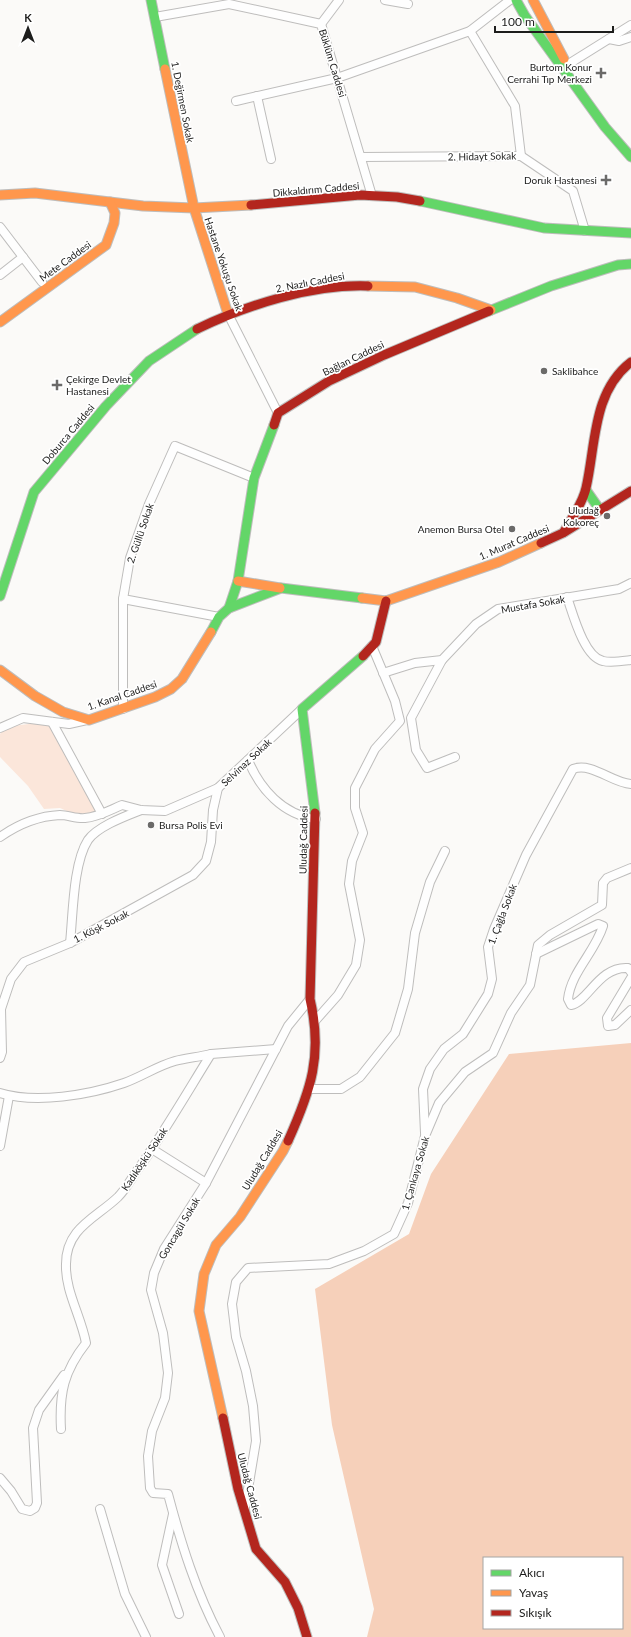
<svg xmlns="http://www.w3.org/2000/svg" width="631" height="1637" font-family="Lato,sans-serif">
	<rect width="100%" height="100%" fill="#fbfaf8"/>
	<path fill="#fbe6da" d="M49 723 98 811 85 814 71 813 60 808 44 809 28 786 0 757C0 750 0 740 0 734 5 724 39 723 49 723Z"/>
	<path fill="#f6d0ba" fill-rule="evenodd" d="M631 1043V1637H367L374 1609 332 1425 315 1289 409 1234 431 1174 509 1054ZM484 1558H622V1628H484Z"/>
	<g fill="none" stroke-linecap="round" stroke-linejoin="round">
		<defs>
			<g id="street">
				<path d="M385 0 408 4"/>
				<path d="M155 17 229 4 321 24 372 196"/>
				<path d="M321 24 339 0"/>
				<path d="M470 31 515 106 521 156"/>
				<path d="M609 39 619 41 631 37"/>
				<path d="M567 65 631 25"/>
				<path d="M257 96 271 159"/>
				<path d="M236 101 337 78 470 31 510 0"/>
				<path d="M361 157 521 156 573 191 585 231"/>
				<path d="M0 227 42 282"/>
				<path d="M0 275 23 257"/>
				<path d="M228 314 278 413"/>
				<path d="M567 597C573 614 584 657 603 661 611 663 623 661 631 660"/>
				<path d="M123 599 219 617"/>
				<path d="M442 660 411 718 416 750 427 768 455 757"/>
				<path d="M383 673 415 663 442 660 476 624 498 609 619 589 631 583"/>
				<path d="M123 709V599L130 558 149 504 175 446 254 478"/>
				<path d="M52 722 102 814"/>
				<path d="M0 728 23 718 69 724 87 720"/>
				<path d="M248 760C260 789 283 815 316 819"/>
				<path d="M0 837C17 825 39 816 60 815 68 815 77 819 85 818 98 817 110 810 122 805L141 810 165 811 218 788 302 709"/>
				<path d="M70 943C73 915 73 863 88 840 98 826 126 816 141 810"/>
				<path d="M536 954 598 924 603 926C595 952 571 972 568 999L571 1005C588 1002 599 966 628 968L631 972"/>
				<path d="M631 978 607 1018 608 1026 615 1025 631 1010"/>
				<path d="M315 1021 338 995 356 965 360 940 349 884 352 861 363 833 355 808V788L375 749 400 721 395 701 372 646"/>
				<path d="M0 1058 2 1052 1 1009 11 979 24 962 70 943 193 875 206 861 211 842 213 810 218 788"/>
				<path d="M309 1089H341L360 1077 395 1033 408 989 415 933 430 882 445 851"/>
				<path d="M0 1093C36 1104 89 1095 124 1083 141 1077 157 1066 175 1061 186 1058 199 1057 211 1054"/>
				<path d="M425 1133 423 1089 430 1069 444 1049 463 1034 488 994 492 979 488 947 494 929 526 855 573 769C592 762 612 783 631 784"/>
				<path d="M0 1146 9 1096"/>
				<path d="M152 1149 206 1183"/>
				<path d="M61 1429C59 1393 64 1371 86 1343 81 1316 65 1291 66 1264 66 1228 96 1218 118 1197 127 1188 133 1175 141 1165 166 1129 188 1091 211 1054L276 1049"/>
				<path d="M0 1478 11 1491 22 1509 30 1511 35 1508 37 1503 33 1428 39 1410 64 1375"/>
				<path d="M245 1507 256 1441 253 1406 246 1371 236 1337 232 1304 236 1282 248 1268 329 1264 364 1251 394 1234 408 1203 425 1136 439 1103 465 1072 493 1053 511 1013 530 985 538 945 550 935 602 905 603 883 607 878 631 868"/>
				<path d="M100 1509 125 1594 146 1637"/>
				<path d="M173 1514 162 1565 179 1614"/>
				<path d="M220 1637C196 1592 181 1543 168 1494L153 1493 150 1488 148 1456 152 1431 165 1398 168 1373 163 1333 151 1290 154 1273 164 1249 206 1183 288 1026 310 999"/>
			</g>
			<g id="fast">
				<path d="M151 0 165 69"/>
				<path d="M516 0 525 16 605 127 631 157"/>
				<path d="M420 201 544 228 631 233"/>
				<path d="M489 311 551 286 618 265 631 264"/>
				<path d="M586 490 600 510"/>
				<path d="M0 596 34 492 106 406 149 361 197 329"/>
				<path d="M229 608 238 581 254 478 274 425"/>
				<path d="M211 632 219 617 229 608 281 588 362 598"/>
				<path d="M315 813 302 709 363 656"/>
			</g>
			<g id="slow">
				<path d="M533 0 564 59"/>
				<path d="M0 195 35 193 143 206 194 208 165 69"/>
				<path d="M368 286 415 287 457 298 491 310"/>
				<path d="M228 314 194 208 251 205"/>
				<path d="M0 322 106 245 114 223 115 213 110 202"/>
				<path d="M238 581 280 588"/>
				<path d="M362 598 386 601 499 562 541 543"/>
				<path d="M0 670 35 696 63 712 89 720 155 697 171 689 182 679 211 632"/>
				<path d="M223 1418 199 1311 204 1274 216 1245 240 1217 283 1151 288 1141"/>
			</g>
			<g id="jam">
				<path d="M251 205 360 195 397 197 420 201"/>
				<path d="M197 329C247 305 312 284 368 286"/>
				<path d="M274 425 278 413 329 381 384 355 489 311"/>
				<path d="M564 532C571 519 583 503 586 488 596 445 592 392 631 362"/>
				<path d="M541 543 563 533 631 491"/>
				<path d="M363 656 376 642 386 601"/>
				<path d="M288 1141C311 1090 323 1055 310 999L315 813"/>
				<path d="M223 1418 238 1489 256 1549 285 1582 298 1608 307 1637"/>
			</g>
		</defs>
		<use href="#street" stroke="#bebdbc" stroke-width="10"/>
		<use href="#fast" stroke="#bebdbc" stroke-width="11"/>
		<use href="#slow" stroke="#bebdbc" stroke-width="11"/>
		<use href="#jam" stroke="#bebdbc" stroke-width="11"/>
		<use href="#street" stroke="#fefefe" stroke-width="8"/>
		<use href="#fast" stroke="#63d668" stroke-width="9"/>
		<use href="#slow" stroke="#ff974d" stroke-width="9"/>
		<use href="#jam" stroke="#b3261e" stroke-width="9"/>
	</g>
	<g fill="#6b6a69" stroke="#fff" stroke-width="1.5">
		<path d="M599 67h4v4h4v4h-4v4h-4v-4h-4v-4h4z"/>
		<path d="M604 174h4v4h4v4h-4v4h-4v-4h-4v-4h4z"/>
		<circle cx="544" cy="371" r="4"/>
		<path d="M55 379h4v4h4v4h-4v4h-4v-4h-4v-4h4z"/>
		<circle cx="607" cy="516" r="4"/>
		<circle cx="512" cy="529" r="4"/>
		<circle cx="151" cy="825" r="4"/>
	</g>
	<g text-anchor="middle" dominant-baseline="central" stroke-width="3.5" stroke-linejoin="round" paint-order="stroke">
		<g font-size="10" fill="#1d1d1c" stroke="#fff">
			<text transform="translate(333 63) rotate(73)">Büklüm Caddesi</text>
			<text transform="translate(183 102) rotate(79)">1. Değirmen Sokak</text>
			<text transform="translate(482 156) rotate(-1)">2. Hidayt Sokak</text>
			<text transform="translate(316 189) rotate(-5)">Dikkaldırım Caddesi</text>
			<text transform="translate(65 261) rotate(-36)">Mete Caddesi</text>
			<text transform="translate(224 264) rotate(71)">Hastane Yokuşu Sokak</text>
			<text transform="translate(310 282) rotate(-11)">2. Nazlı Caddesi</text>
			<text transform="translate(353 358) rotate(-26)">Bağlan Caddesi</text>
			<text transform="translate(68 434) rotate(-50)">Doburca Caddesi</text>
			<text transform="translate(140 533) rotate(-71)">2. Güllü Sokak</text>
			<text transform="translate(514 542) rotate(-23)">1. Murat Caddesi</text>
			<text transform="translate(533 604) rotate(-10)">Mustafa Sokak</text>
			<text transform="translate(122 695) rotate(-19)">1. Kanal Caddesi</text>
			<text transform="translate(246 762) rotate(-43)">Selvinaz Sokak</text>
			<text transform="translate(303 840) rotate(-89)">Uludağ Caddesi</text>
			<text transform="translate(502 914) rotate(-69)">1. Çağla Sokak</text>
			<text transform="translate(101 926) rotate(-27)">1. Köşk Sokak</text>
			<text transform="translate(144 1159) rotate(-56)">Kadıköşkü Sokak</text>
			<text transform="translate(262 1160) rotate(-59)">Uludağ Caddesi</text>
			<text transform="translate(415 1173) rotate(-74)">1. Çankaya Sokak</text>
			<text transform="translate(179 1228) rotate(-59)">Goncagül Sokak</text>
			<text transform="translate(250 1486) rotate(75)">Uludağ Caddesi</text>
		</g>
		<g font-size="10" fill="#1d1d1c" stroke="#fff" text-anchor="end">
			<text x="592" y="67">Burtom Konur<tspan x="592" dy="12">Cerrahi Tıp Merkezi</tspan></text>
			<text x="597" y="180">Doruk Hastanesi</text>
			<text x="552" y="371" text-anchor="start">Saklibahce</text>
			<text x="66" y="379" text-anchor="start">Çekirge Devlet<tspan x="66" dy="12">Hastanesi</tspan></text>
			<text x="599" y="510">Uludağ<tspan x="599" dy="12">Kokoreç</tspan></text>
			<text x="504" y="529">Anemon Bursa Otel</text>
			<text x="159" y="825" text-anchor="start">Bursa Polis Evi</text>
		</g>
	</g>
	<rect x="483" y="1557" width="140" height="72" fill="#ffffff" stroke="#a5a5a4"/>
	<rect x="491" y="1570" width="20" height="6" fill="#63d668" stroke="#a5a5a4"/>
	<text x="519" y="1577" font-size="12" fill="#1d1d1c">Akıcı</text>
	<rect x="491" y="1590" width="20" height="6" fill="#ff974d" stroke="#a5a5a4"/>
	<text x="519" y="1597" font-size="12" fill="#1d1d1c">Yavaş</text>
	<rect x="491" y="1610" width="20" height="6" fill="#b3261e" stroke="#a5a5a4"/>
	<text x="519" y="1617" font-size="12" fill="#1d1d1c">Sıkışık</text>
	<g transform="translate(28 28)" stroke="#ffffff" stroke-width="3" paint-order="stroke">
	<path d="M0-3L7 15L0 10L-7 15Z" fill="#1d1d1c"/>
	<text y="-6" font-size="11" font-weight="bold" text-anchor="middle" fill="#1d1d1c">K</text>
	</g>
	<path d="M495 26v6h118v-6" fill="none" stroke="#1d1d1c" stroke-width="2"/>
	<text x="501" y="26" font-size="12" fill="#1d1d1c" stroke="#ffffff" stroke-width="3" paint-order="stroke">100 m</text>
</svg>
